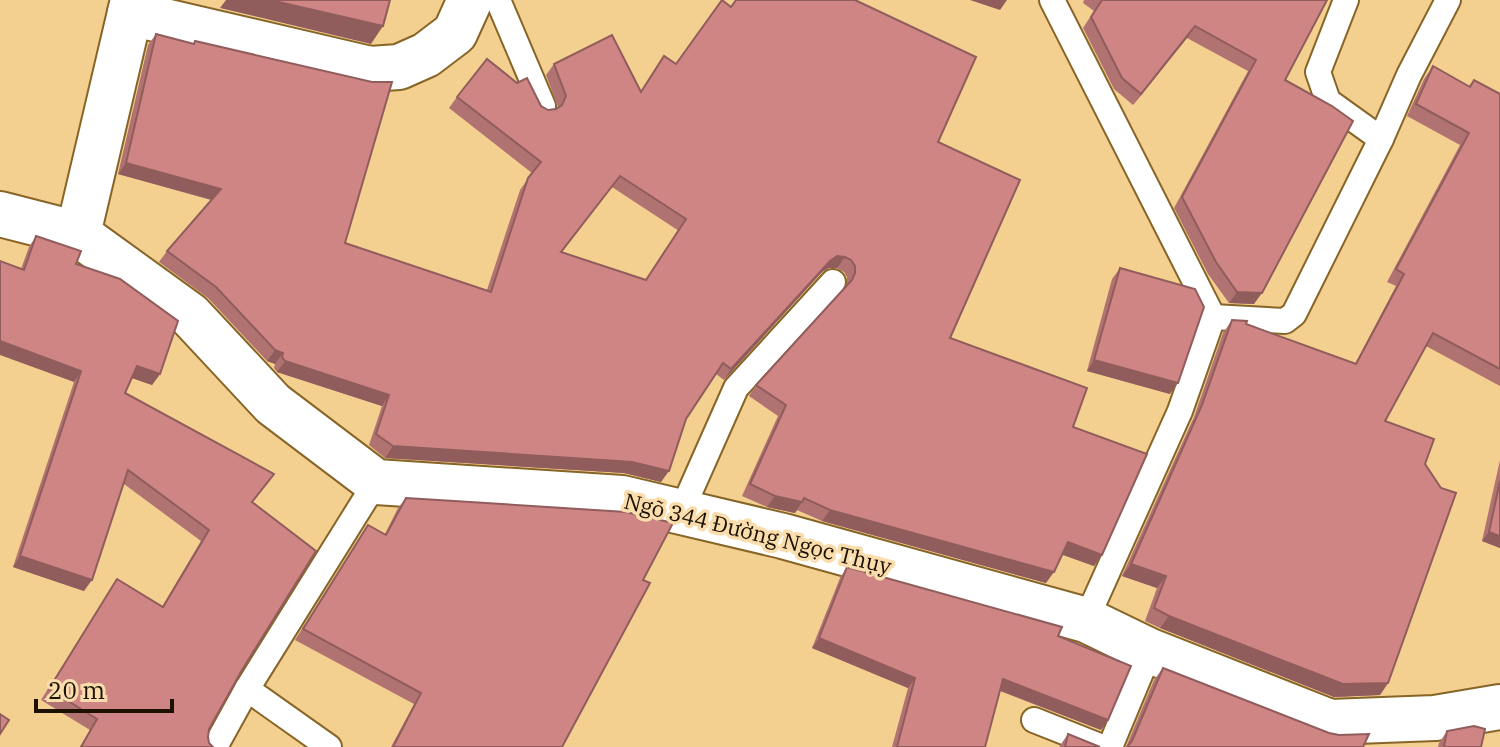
<svg xmlns="http://www.w3.org/2000/svg" width="1500" height="747" font-family="'IBM Plex Serif',serif">
	<rect width="100%" height="100%" fill="#f3cf90"/>
	<g fill="none" stroke-linecap="round" stroke-linejoin="round">
		<defs>
			<g id="service">
				<path d="M498 0 543 106"/>
				<path d="M1052 0 1213 317 1180 411 1086 620"/>
				<path d="M1346 0 1318 72 1328 101 1381 139"/>
				<path d="M1213 317 1285 321 1294 314 1381 139 1409 75 1448 0"/>
				<path d="M681 512 736 388 833 282"/>
				<path d="M247 689 329 747"/>
				<path d="M1034 720 1102 747"/>
				<path d="M215 747 247 689 376 482"/>
				<path d="M1110 747 1150 651"/>
			</g>
			<g id="minor">
				<path d="M130 13 370 69 399 67 426 55 455 33 470 0"/>
				<path d="M0 214 78 234 190 315 273 404 376 482 622 498 783 536 1086 620 1150 651 1330 722 1435 718 1500 707"/>
				<path d="M78 234 133 0"/>
			</g>
		</defs>
		<use href="#service" stroke="#866527" stroke-width="28"/>
		<use href="#minor" stroke="#866527" stroke-width="48"/>
		<use href="#service" stroke="#fff" stroke-width="24"/>
		<use href="#minor" stroke="#fff" stroke-width="44"/>
	</g>
	<g fill="#b17272" fill-rule="evenodd">
		<path d="M1084 0H1327L1285 80 1254 304 1229 303 1208 274 1174 208 1248 71 1187 38 1133 105 1114 89 1083 28 1094 11 1083 3Z"/>
		<path d="M156 34 193 44 195 41 345 243 487 290 520 190 532 173 449 108 457 97 541 106 548 110 556 109 558 107 546 75 554 64 641 91 676 64 938 142 950 338 1073 427 1102 555 1094 566 1062 554 1046 583 822 521 797 510 795 513 767 507 742 496 778 416 749 396 756 385 847 286V277L844 272 837 268H829L822 272 724 380 716 374 686 419 661 482 624 473 385 458 369 445 382 406 277 372 274 368 275 364 267 361 208 298 159 262 167 251 211 200 118 174 148 45ZM612 187 679 231 646 280 562 252Z"/>
		<path d="M1433 66 1469 86 1474 80 1500 94V386L1426 346 1385 421 1425 464 1388 683 1380 695 1334 697 1160 628 1145 621 1157 588 1122 576 1194 417 1223 333 1232 320 1246 324 1355 364 1396 286 1387 282 1460 145 1407 116 1424 79Z"/>
		<path d="M36 236 76 264 160 374 152 385 132 378 125 393 252 503 242 670 209 729 208 737 209 743 213 747H80L90 730 41 700 117 579 162 607 201 541 124 484 84 591 13 567 74 382 21 269 29 247Z"/>
		<path d="M1120 268 1170 394 1087 371 1112 279Z"/>
		<path d="M1500 460V548L1482 541Z"/>
		<path d="M406 498 643 580 562 747H391L414 704 295 640 368 525 385 534 398 508Z"/>
		<path d="M847 567 1058 636 1101 730 1000 691 985 747H892L908 688 812 648 840 578Z"/>
		<path d="M1163 668 1363 747H1126L1154 680Z"/>
		<path d="M1447 731 1481 747H1438L1439 743Z"/>
		<path d="M1068 734 1100 747H1059Z"/>
	</g>
	<g fill="#905d5c">
		<path d="M226 0H270L383 26 371 44 220 8Z"/>
		<path d="M970 0H1007L1000 10Z"/>
		<path d="M1195 26 1187 38 1133 105 1141 94Z"/>
		<path d="M126 163 221 189 213 200 118 174Z"/>
		<path d="M837 256 845 257 837 268H829L822 272 724 380 731 369 830 261Z"/>
		<path d="M1237 292 1262 293 1254 304 1229 303Z"/>
		<path d="M0 341 81 371 74 382 0 355Z"/>
		<path d="M275 350 283 353 275 364 267 361Z"/>
		<path d="M1094 360 1178 383 1170 394 1087 371Z"/>
		<path d="M285 361 389 395 382 406 277 372Z"/>
		<path d="M137 366 160 374 152 385 129 377Z"/>
		<path d="M393 446 632 462 669 471 661 482 624 473 385 458Z"/>
		<path d="M775 496 802 502 795 513 767 507Z"/>
		<path d="M830 510 1054 572 1046 583 822 521Z"/>
		<path d="M1489 532 1500 536V548L1482 541Z"/>
		<path d="M1068 542 1102 555 1094 566 1060 554Z"/>
		<path d="M20 556 92 580 84 591 13 567Z"/>
		<path d="M1131 564 1166 576 1157 588 1122 576Z"/>
		<path d="M1169 616 1388 683 1380 695 1334 697 1160 628Z"/>
		<path d="M819 638 915 678 908 688 812 648Z"/>
		<path d="M1003 679 1108 720 1101 730 996 689Z"/>
	</g>
	<g fill="#ce8584" stroke="#905d5c" stroke-width="2" fill-rule="evenodd">
		<path d="M270 0H390L383 26Z"/>
		<path d="M722 0 731 7 736 0H855L976 57 938 142 1020 180 950 338 1087 388 1073 427 1147 454 1102 555 1068 542 1054 572 830 510 804 498 802 502 775 496 750 484 786 405 756 385 852 280 855 273V266L851 260 845 257 837 256 830 261 731 369 723 363 686 419 669 471 632 462 393 446 376 434 389 395 285 361 282 357 283 353 275 350 216 287 167 251 221 189 126 163 156 34 194 44 195 41 372 82H392L345 243 491 292 528 178 541 162 457 97 487 59 517 83 527 78 541 106 548 110 556 109 562 105 566 96 554 64 612 35 641 92 664 56 676 64ZM620 176 686 219 646 280 561 252Z"/>
		<path d="M1102 0H1327L1285 80 1332 106 1353 121 1262 293 1237 292 1216 262 1182 197 1256 60 1195 26 1141 94 1122 78 1091 17Z"/>
		<path d="M1433 66 1470 87 1474 80 1500 94V369L1433 333 1385 421 1434 439 1425 464 1441 488 1456 493 1388 683 1343 684 1169 616 1154 608 1166 576 1131 564 1202 405 1232 320 1247 321 1246 324 1356 364 1404 274 1396 269 1469 133 1416 104Z"/>
		<path d="M36 236 81 251 76 264 120 279 178 321 160 374 137 366 125 393 274 474 252 502 316 551 242 670 209 729 208 737 209 743 213 747H81L97 719 49 689 117 579 163 607 209 530 128 470 92 580 20 556 81 371 0 341V261L24 270Z"/>
		<path d="M1120 268 1195 289 1204 307 1178 383 1094 360Z"/>
		<path d="M1500 481V536L1489 532Z"/>
		<path d="M406 498 626 512 673 523 643 580 650 583 562 747H393L421 693 303 629 368 525 386 535Z"/>
		<path d="M847 567 1062 627 1058 636 1131 666 1108 720 1003 679 985 747H897L915 678 819 638Z"/>
		<path d="M1163 668 1329 733 1339 735 1369 734 1363 747H1127L1132 741Z"/>
		<path d="M0 714 9 720 0 734Z"/>
		<path d="M1474 726 1485 729 1481 747H1444L1447 731Z"/>
		<path d="M1068 734 1100 747H1065Z"/>
	</g>
	<g text-anchor="middle" dominant-baseline="central" stroke-width="7" stroke-linejoin="round" paint-order="stroke">
		<g font-size="22" fill="#1c1000" stroke="#faddac">
			<text transform="translate(758 533) rotate(14)">Ngõ 344 Đường Ngọc Thụy</text>
		</g>
	</g>
	<path d="M36 699v12h136v-12" fill="none" stroke="#1c1000" stroke-width="4"/>
	<text x="48" y="699" font-size="24" fill="#1c1000" stroke="#faddac" stroke-width="6" paint-order="stroke">20 m</text>
</svg>
